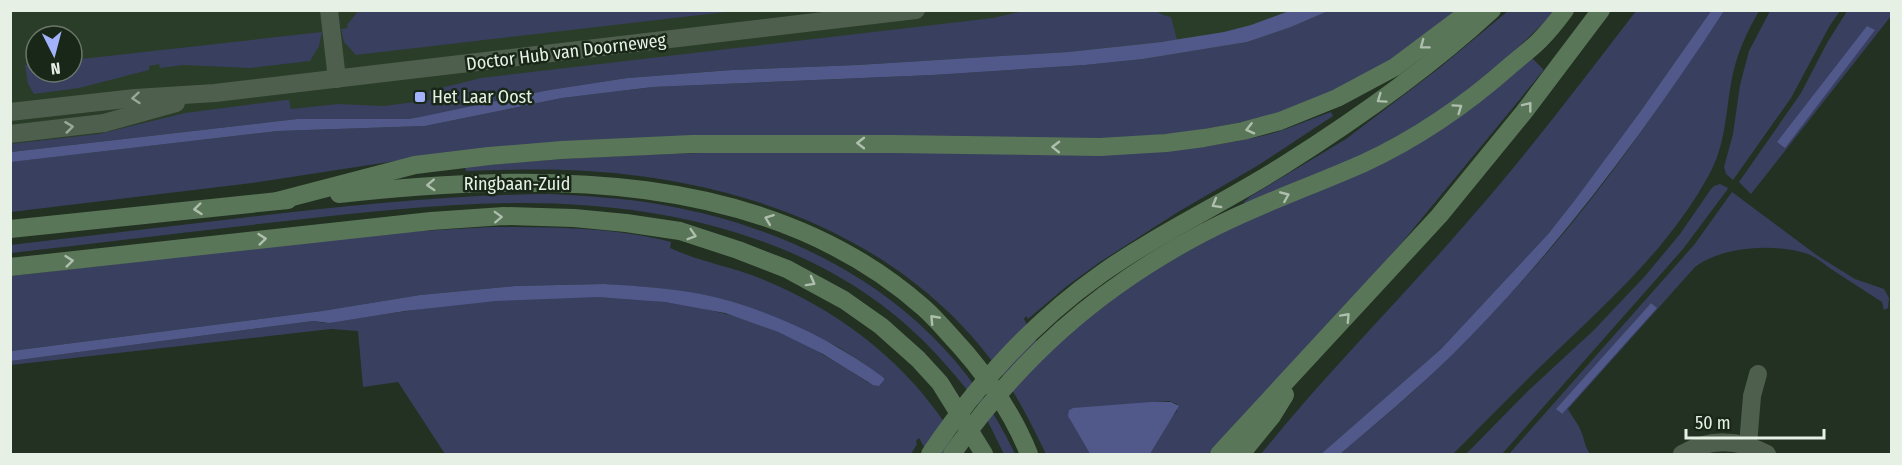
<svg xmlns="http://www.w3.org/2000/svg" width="1902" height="465" font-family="'Fira Sans Condensed',sans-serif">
	<rect width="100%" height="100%" fill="#223121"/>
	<path fill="#2a3d28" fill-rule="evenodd" d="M11 11H1341L1237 49 1156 61H677L425 106 11 147ZM36 36H72V72H36Z"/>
	<g fill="#393f5f" fill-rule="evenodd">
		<path d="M358 11V10L735 11 356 55 344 42 341 29 348 28 347 25Z"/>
		<path d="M1023 11H1156L1163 15 1171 17 1177 40 1068 52 857 65 732 70 627 78 549 90 434 115 408 119H297L11 152 10 144 99 134 185 113 286 100H289L291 109 338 104 384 106 430 100 429 91 481 78 993 18Z"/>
		<path d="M1328 11H1460L1386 64 1325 96 1259 119 1194 131 1127 138 454 152 252 183 11 212 10 162 278 131 425 126 562 98 653 87 933 75 1085 65 1143 59 1247 42 1291 27Z"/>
		<path d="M1508 11H1556L1504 61 1440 111 1371 152 1245 204 1244 202 1251 196 1346 139 1438 69Z"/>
		<path d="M1636 11H1711L1640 112 1568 210 1549 233 1441 349 1321 454H1261C1326 373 1401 299 1469 220 1528 153 1582 81 1636 11Z"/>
		<path d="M1724 11H1759C1747 32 1737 53 1732 78 1726 109 1726 142 1711 171 1670 249 1602 307 1540 367 1511 395 1482 425 1453 454H1340C1372 427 1405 400 1435 371 1482 326 1527 277 1568 228 1625 159 1674 84 1724 11Z"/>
		<path d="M1770 11H1840L1829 27 1791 98 1733 180 1726 174 1724 167 1733 134 1740 85 1749 51Z"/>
		<path d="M1847 11H1891V16L1751 194 1739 182 1801 93 1827 43Z"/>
		<path d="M322 32 319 46 310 61 250 68 183 65 160 68 159 64 149 66V70L79 88 34 94 28 84 25 65 36 64V72H72V60Z"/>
		<path d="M1531 57 1543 69V71L1404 240 1359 291 1208 454H1150L1172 417 1177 411V404L1169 401 1070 409V419L1090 454H1046C1034 430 1022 405 1007 382 909 235 736 176 566 170 533 169 500 170 466 171L465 167C616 152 768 150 919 152 1034 154 1149 162 1262 136 1285 131 1308 120 1331 112L1333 116 1257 166 1178 212 1100 262 1067 286 1028 319 1026 316 1024 319 1043 354 1078 324 1145 275 1219 234 1261 214 1339 183Z"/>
		<path d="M1720 184 1728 188 1727 190 1683 249 1502 454H1466L1529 390 1594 330 1645 276 1680 234 1711 189 1714 186Z"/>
		<path d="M1732 192 1818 256 1855 279 1884 289 1889 298 1888 308 1884 310 1882 302C1865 291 1848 280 1831 269 1824 264 1816 257 1808 254 1775 243 1723 246 1695 267L1568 409C1572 417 1578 423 1581 431 1585 441 1584 445 1590 454H1509L1694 245ZM1651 303 1656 308 1561 414 1557 409Z"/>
		<path d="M550 194C587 196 625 198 663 205 815 232 948 311 1015 454H1004C998 443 993 431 987 420 974 396 955 375 937 355 831 239 669 202 517 203 437 204 357 213 277 222 188 232 99 243 11 253L10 245C87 236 164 227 241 218 344 206 446 195 550 194Z"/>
		<path d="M490 227C550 227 613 227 671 242L670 248C698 261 728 266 757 277 830 306 897 354 942 419 950 431 956 443 963 454H928L919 438 916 441 917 444 911 454H445L398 382 363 387 358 331 331 329 11 365 10 361 313 321 325 323C452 304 596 280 722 313 775 326 824 353 869 383L863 363 840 348 788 323 727 301 704 295 657 288 604 284 515 286 420 295 322 311 11 351V276L387 233Z"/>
	</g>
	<g fill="#505989">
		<path d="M1292 10 1328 11 1291 27 1247 42 1143 59 1085 65 933 75 653 87 562 98 425 126 278 131 11 162V152L297 119H408L420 117 549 90 627 78 732 70 857 65 1068 52 1161 42 1224 32 1251 25Z"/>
		<path d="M1711 11H1724C1644 133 1556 252 1452 355 1416 390 1378 422 1340 454H1321L1441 349 1549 233 1575 200 1640 112Z"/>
		<path d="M1867 26 1875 30 1785 148 1777 142Z"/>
		<path d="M604 284C637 286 669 288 701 294 764 307 833 339 884 378V380L879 386 873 385 823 354 778 332 725 313 665 302 598 297 496 301 405 311 329 323 313 321 11 361V351L322 311 420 295 515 286Z"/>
		<path d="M1651 303 1657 308 1562 414 1556 409Z"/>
		<path d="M1150 402H1171L1179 406 1150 454H1090L1068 416 1069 410 1073 408Z"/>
	</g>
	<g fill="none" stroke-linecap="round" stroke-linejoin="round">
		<g stroke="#4f5f4d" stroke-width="18">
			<path d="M329 10 337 79"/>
			<path d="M10 112 135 98 215 93 916 10"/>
			<path d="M10 134 104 123 176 103"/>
			<path d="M1748 445 1752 396 1758 374"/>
			<path d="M1682 454C1709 438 1739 439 1767 454"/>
		</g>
		<g stroke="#5a7658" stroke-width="18">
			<path d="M339 194C537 173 765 167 924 308 933 316 941 325 949 334 982 369 1011 409 1029 454"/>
			<path d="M277 201 415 165 489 156 562 150 692 144H893L1100 147 1166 143 1204 138 1243 131 1280 121 1337 98 1395 67 1471 10"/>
			<path d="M10 229 288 200"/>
			<path d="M10 267 431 221 504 216 574 218 626 223 680 231 738 250 787 269 844 300 881 326 918 359 940 383 984 454"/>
			<path d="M930 454C976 386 1033 322 1101 274 1159 233 1224 203 1284 165 1357 119 1428 69 1492 10"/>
			<path d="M952 454C1019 359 1097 289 1201 234 1253 206 1310 187 1364 163 1418 138 1467 104 1511 65 1520 57 1530 50 1539 41 1548 32 1557 21 1565 10"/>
			<path d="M1219 454 1439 216 1524 112 1601 10"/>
			<path d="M1241 454 1272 416 1285 395"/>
		</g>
	</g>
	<defs><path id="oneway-chevron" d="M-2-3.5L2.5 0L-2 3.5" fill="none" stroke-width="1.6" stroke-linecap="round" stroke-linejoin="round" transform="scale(1.5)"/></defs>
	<g stroke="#aebfad">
		<use href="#oneway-chevron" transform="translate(1424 45) rotate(143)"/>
		<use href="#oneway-chevron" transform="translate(1381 99) rotate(145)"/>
		<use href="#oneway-chevron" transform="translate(1528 106) rotate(-52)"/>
		<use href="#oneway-chevron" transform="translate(1458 108) rotate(-35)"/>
		<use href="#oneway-chevron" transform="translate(1250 129) rotate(166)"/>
		<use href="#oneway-chevron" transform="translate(861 143) rotate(-180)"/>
		<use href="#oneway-chevron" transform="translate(1056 147) rotate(-179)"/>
		<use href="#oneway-chevron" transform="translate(431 185) rotate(177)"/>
		<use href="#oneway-chevron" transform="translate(1285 196) rotate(-23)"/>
		<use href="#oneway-chevron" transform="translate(1216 204) rotate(150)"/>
		<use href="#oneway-chevron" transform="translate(198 209) rotate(174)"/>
		<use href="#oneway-chevron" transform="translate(498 217) rotate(-2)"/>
		<use href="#oneway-chevron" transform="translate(769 219) rotate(-159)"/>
		<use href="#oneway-chevron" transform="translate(692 235) rotate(17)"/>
		<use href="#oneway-chevron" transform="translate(262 239) rotate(-6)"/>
		<use href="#oneway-chevron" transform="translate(69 261) rotate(-6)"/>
		<use href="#oneway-chevron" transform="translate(811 282) rotate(29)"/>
		<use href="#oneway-chevron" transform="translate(1346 317) rotate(-47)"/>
		<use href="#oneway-chevron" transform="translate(934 319) rotate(-133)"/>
	</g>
	<g stroke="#9aa899">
		<use href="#oneway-chevron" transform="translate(136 98) rotate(175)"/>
		<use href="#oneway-chevron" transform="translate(69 127) rotate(-7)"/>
	</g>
	<rect fill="#a3b2fd" stroke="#192718" stroke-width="2" x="414" y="91" width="12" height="12" rx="3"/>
	<g text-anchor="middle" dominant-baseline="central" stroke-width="5" stroke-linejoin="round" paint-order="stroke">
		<g font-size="18" fill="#e6f0e5" stroke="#192718">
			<text transform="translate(566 52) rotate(-7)">Doctor Hub van Doorneweg</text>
			<text x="517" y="184">Ringbaan-Zuid</text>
		</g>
		<g font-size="18" fill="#e6f0e5" stroke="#192718" text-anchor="start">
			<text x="432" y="97">Het Laar Oost</text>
		</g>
	</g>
	<rect width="1902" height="465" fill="none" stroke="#e6f0e5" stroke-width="24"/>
	<g transform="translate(54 54) rotate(174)"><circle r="28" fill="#192718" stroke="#6b776a" stroke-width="1.5"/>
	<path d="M0-4.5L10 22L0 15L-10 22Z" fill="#a3b2fd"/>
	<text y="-9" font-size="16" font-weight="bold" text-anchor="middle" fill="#e6f0e5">N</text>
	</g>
	<path d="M1686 429v9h138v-9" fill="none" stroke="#e6f0e5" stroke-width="3"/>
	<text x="1695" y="429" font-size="18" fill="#e6f0e5" stroke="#192718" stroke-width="4.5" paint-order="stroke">50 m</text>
</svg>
